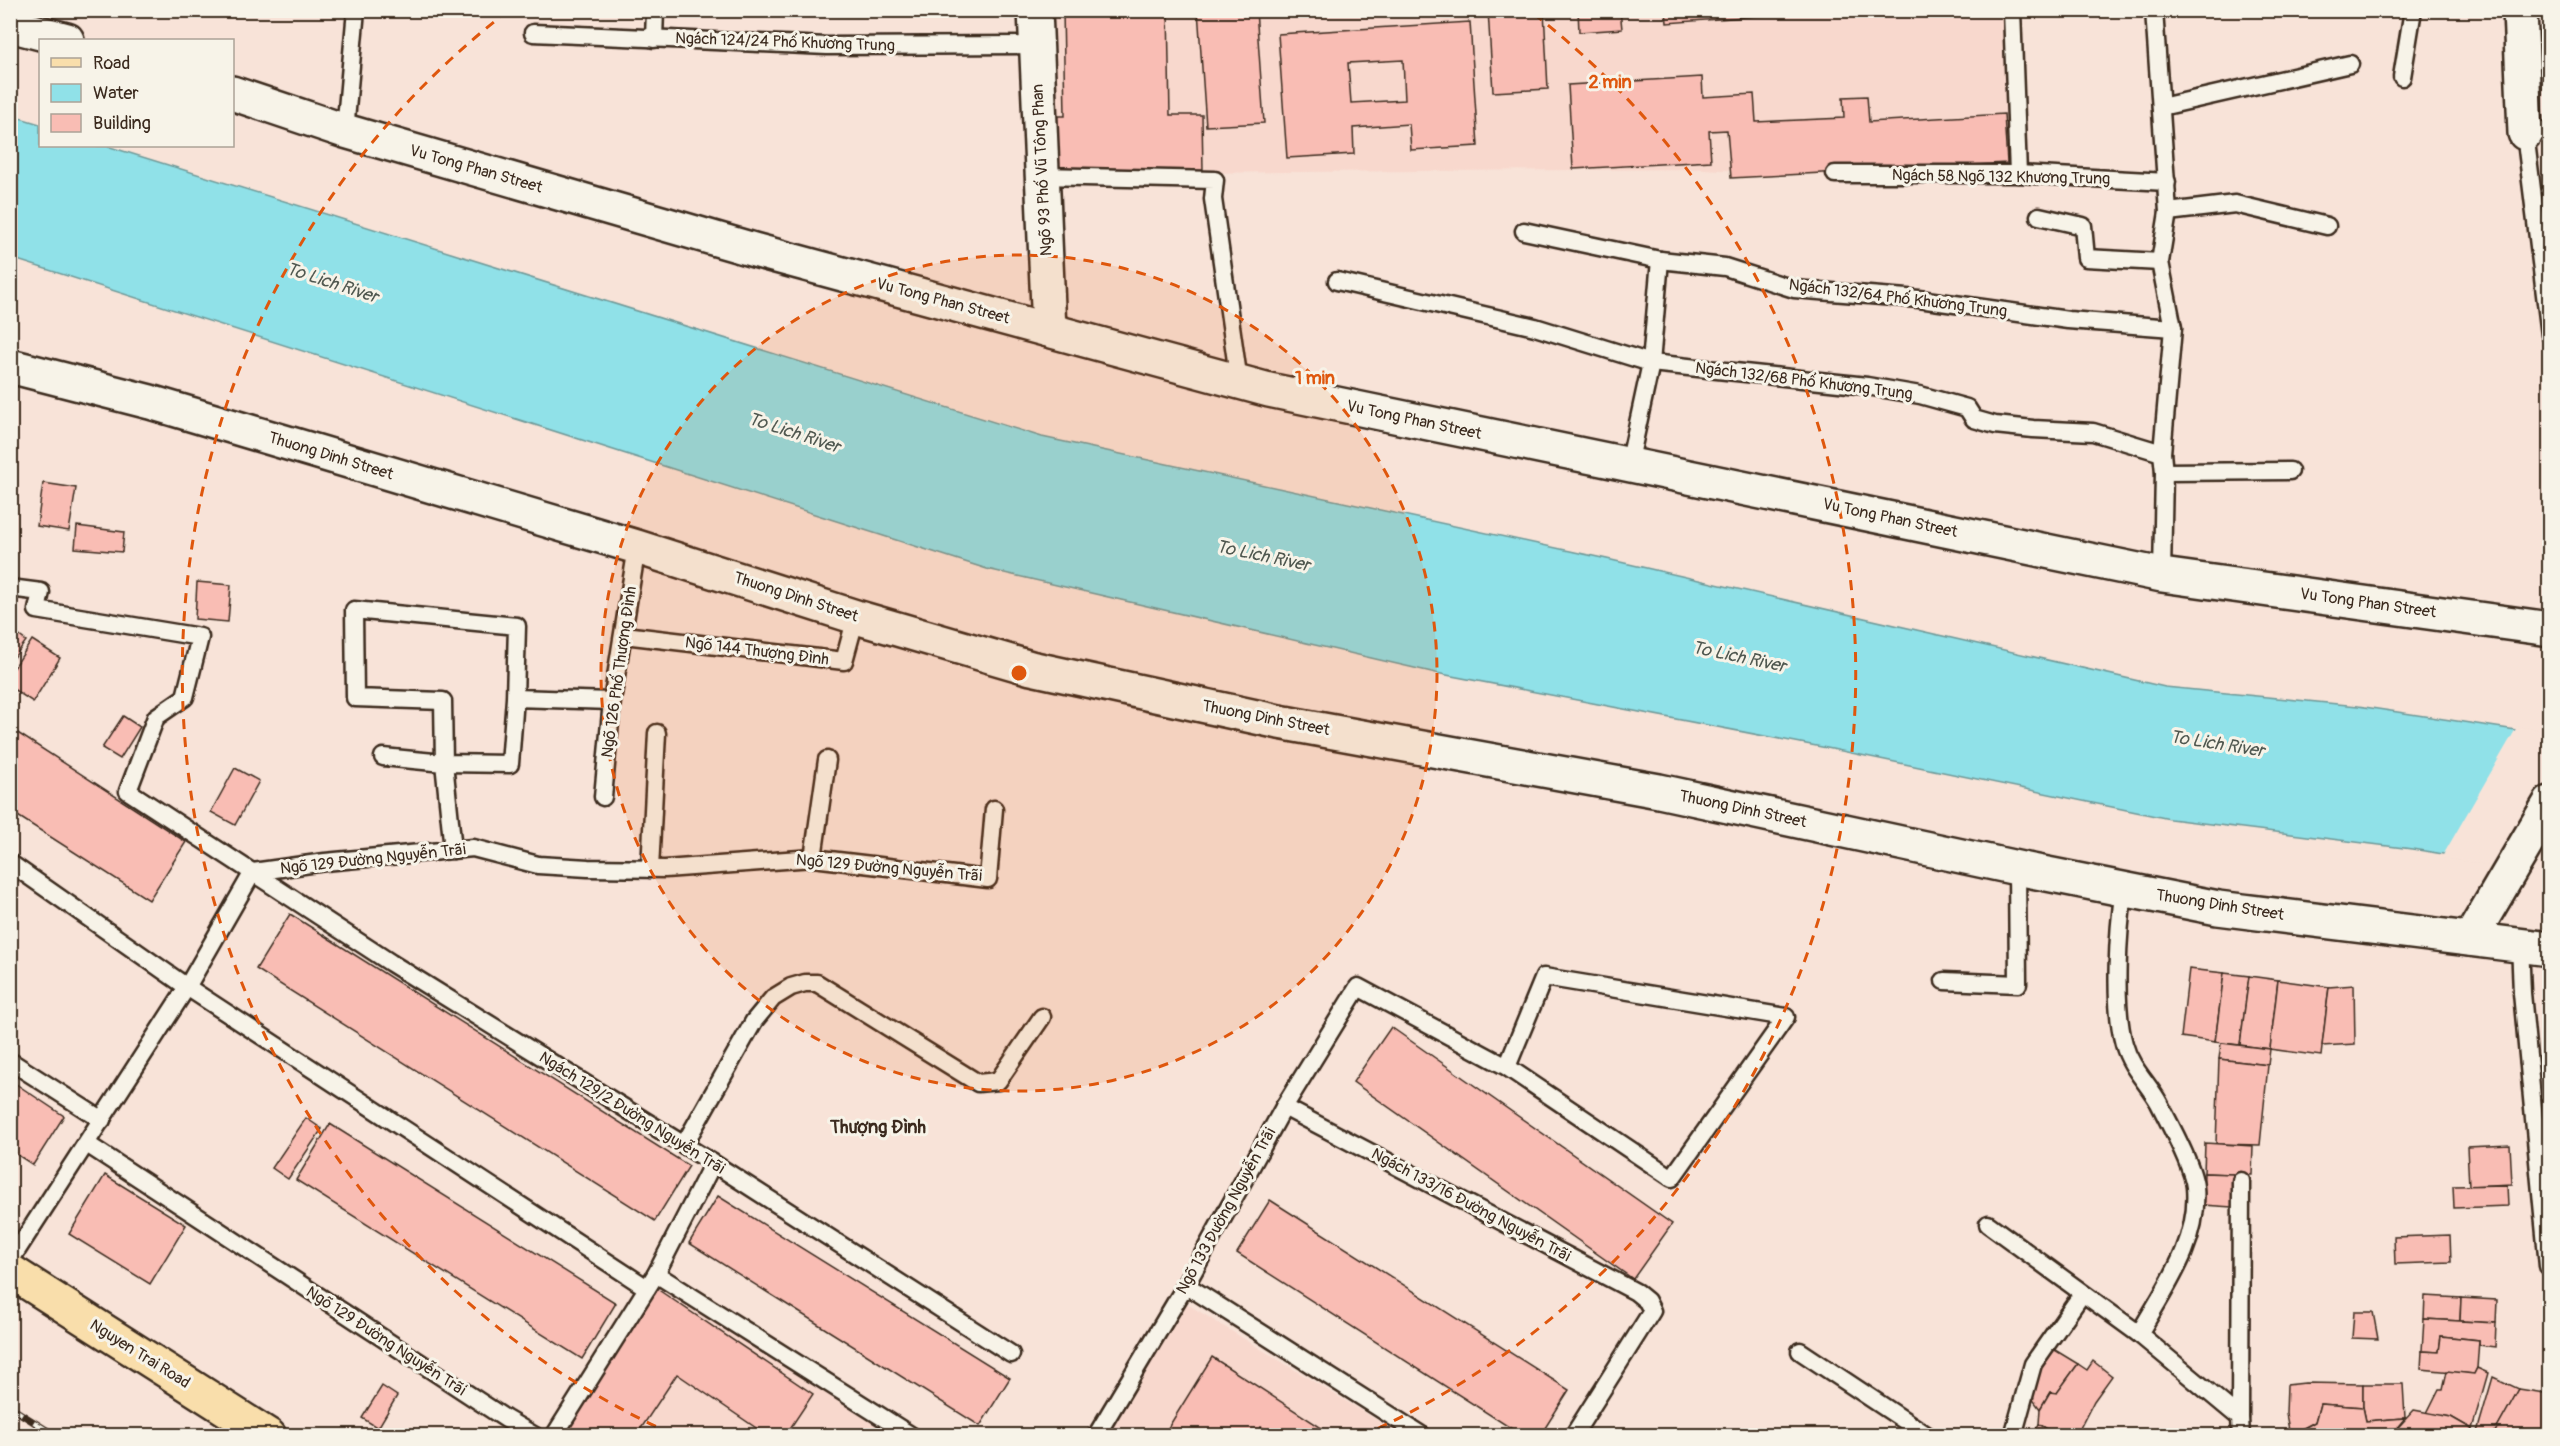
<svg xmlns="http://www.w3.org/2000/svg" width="2560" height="1446" font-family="Pangolin,sans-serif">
	<rect width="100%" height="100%" fill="#f8e3d8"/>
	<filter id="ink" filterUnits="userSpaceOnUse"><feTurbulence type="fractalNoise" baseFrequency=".0167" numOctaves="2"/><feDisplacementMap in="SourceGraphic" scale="12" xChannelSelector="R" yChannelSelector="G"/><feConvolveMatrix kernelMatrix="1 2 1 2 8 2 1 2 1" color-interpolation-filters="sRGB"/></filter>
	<g filter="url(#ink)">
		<g fill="#f8d8cd">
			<path d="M1039 11H2003L2010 185 1703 169 1044 174Z"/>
			<path d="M657 1285 891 1435 557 1436Z"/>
			<path d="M1184 1302 1401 1435 1100 1436Z"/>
		</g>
		<path fill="#90e1e8" stroke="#6e9897" stroke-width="1.5" d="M10 115 40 124V146H107L1042 437 1607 559 2165 687 2358 706 2549 735V871L2412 849 2170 819 1832 749 1436 673 987 569 11 258Z"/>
		<path fill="#f8e3d8" d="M2517 727 2550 732V874L2442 857Z"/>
		<g fill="#f9bdb4" stroke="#3b2a1e" stroke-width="1.5" fill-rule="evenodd">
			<path d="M1063 10H1168L1170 115H1202L1203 171 1044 174 1043 116H1065Z"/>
			<path d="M1198 10H1256L1264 123 1206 126Z"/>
			<path d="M1488 10H1544L1548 89 1493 92Z"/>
			<path d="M1578 10H1620L1622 29 1579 32Z"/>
			<path d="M1666 10H1836L1667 23Z"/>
			<path d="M1470 22 1478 146 1411 150 1409 124 1353 128 1354 154 1287 158 1278 34ZM1403 60 1405 100 1351 103 1348 63Z"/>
			<path d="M1702 77 1703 97 1754 94 1756 122 1844 118 1843 97 1867 96 1869 122 2004 114 2007 163 1731 178 1727 130 1709 131 1711 161 1573 169 1568 85Z"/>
			<path d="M43 483 76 488 69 531 37 526Z"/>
			<path d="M77 526 124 532 122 552 75 548Z"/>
			<path d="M197 582 231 585 228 622 195 619Z"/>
			<path d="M10 629 26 641 10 663Z"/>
			<path d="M32 640 60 658 33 702 10 687V674Z"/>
			<path d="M123 716 140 727 120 759 102 748Z"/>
			<path d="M10 728 186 842 149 900 10 811Z"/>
			<path d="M235 768 259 781 235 825 211 812Z"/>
			<path d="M290 914 689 1166 655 1221 256 969Z"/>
			<path d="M2189 969 2224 973 2215 1042 2181 1037Z"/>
			<path d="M2224 973 2249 976 2240 1045 2215 1042Z"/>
			<path d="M2249 976 2278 980 2270 1049 2240 1045Z"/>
			<path d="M2278 980 2329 987 2321 1056 2270 1049Z"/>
			<path d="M2354 985 2355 1044 2322 1046 2329 987Z"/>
			<path d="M1391 1027 1672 1224 1633 1279 1353 1082Z"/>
			<path d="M2221 1043 2270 1049 2268 1065 2219 1059Z"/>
			<path d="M2219 1059 2268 1065 2260 1145 2216 1144Z"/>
			<path d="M10 1080 64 1116 33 1165 10 1150Z"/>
			<path d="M306 1118 322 1129 288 1179 272 1168Z"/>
			<path d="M330 1124 616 1303 582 1359 296 1180Z"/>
			<path d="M2205 1143 2253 1146 2252 1175 2204 1173Z"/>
			<path d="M2510 1145 2512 1184 2469 1186 2467 1147Z"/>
			<path d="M2204 1173 2233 1174 2232 1207 2203 1205Z"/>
			<path d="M105 1175 186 1225 150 1284 69 1234Z"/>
			<path d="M2507 1185 2508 1206 2454 1208 2453 1186Z"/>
			<path d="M718 1196 1010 1378 980 1426 689 1243Z"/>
			<path d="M1270 1200 1569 1390 1540 1436H1523L1237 1253Z"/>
			<path d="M2450 1235 2451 1262 2395 1264 2394 1237Z"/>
			<path d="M657 1289 813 1394 785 1436H768L677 1374 636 1436H560Z"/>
			<path d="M2425 1296 2461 1298 2460 1321 2424 1319Z"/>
			<path d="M2461 1298 2497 1300 2496 1323 2460 1321Z"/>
			<path d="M2544 1311 2550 1312V1343H2544Z"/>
			<path d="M2354 1312H2373L2378 1339 2352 1338Z"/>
			<path d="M2424 1319 2496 1323 2495 1347 2479 1345V1340L2441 1336 2439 1352 2422 1351Z"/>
			<path d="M2441 1336 2479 1340 2477 1368 2474 1374 2421 1369 2422 1351 2439 1352Z"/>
			<path d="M2050 1347 2078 1364 2057 1393 2050 1392 2040 1409 2028 1393Z"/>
			<path d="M1212 1357 1334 1436H1280L1261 1427 1255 1436H1163Z"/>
			<path d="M2093 1361 2112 1376 2094 1401 2076 1436H2058L2039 1424 2040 1409 2050 1392 2057 1393 2078 1364 2087 1370Z"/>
			<path d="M2477 1368 2488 1373 2472 1429 2451 1417 2427 1413 2439 1389H2443L2447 1371 2474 1374Z"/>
			<path d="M2493 1377 2519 1389 2493 1436H2482L2477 1432Z"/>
			<path d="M2305 1383 2363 1384V1407L2320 1404 2315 1422 2290 1435 2286 1414 2287 1385Z"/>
			<path d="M2363 1384H2403L2405 1418 2366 1421 2363 1407Z"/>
			<path d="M382 1386 397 1396 378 1428 362 1418Z"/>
			<path d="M2519 1389 2550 1394V1436H2504L2495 1432Z"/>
			<path d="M2320 1404 2363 1407 2366 1421 2405 1418 2390 1436H2290L2315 1422Z"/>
			<path d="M2414 1410 2451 1417 2472 1429 2468 1436H2390Z"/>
			<path d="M2039 1424 2058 1436H2032Z"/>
		</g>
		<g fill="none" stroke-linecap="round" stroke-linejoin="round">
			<defs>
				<g id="service">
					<path d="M2012 10 2018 174"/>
					<path d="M2154 10 2168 212 2160 262 2173 328 2162 453 2164 472 2162 575"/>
					<path d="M533 33 827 46 1036 45"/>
					<path d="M654 39 655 10"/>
					<path d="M2402 77 2413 10"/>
					<path d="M2161 107 2350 64"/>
					<path d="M2550 130 2525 133 2550 335"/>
					<path d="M345 131 356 10"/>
					<path d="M1835 174H2018L2167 182"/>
					<path d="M1041 176 1215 180 1213 199 1239 382"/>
					<path d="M2168 212 2235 204 2327 226"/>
					<path d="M2039 216 2083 226 2086 258 2160 262"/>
					<path d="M1524 231 1660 260 1725 267 1794 289 1919 299 2068 320 2173 328"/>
					<path d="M1337 281 1535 327 1651 363 1867 386 1920 395 1967 408 1974 419 1995 425 2033 429 2093 432 2162 453"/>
					<path d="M1629 465 1651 363 1660 260"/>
					<path d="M2164 472 2290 471"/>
					<path d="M10 588 41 592 37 610 200 637 185 697 156 717 128 791 391 963 713 1163 1011 1354"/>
					<path d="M624 635 844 661 856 617"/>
					<path d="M515 698 517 626 354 610 355 698 443 701 444 763 510 764 515 698 612 701"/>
					<path d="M383 757 444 763 453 850"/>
					<path d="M603 797 612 701 637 547"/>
					<path d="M813 858 827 760"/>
					<path d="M10 863 187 987 647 1288"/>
					<path d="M650 869 657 733"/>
					<path d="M253 872 325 862 473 848 538 865 588 868 665 869 813 858 988 879 994 809"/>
					<path d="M2124 889C2118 930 2113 1005 2124 1044 2130 1067 2148 1083 2159 1103 2169 1123 2193 1166 2195 1187 2200 1242 2165 1288 2139 1334"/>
					<path d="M2520 943 2522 993 2548 1266"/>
					<path d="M1944 981 2018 984 2017 868"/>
					<path d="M10 1061 102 1120"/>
					<path d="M1284 1107 1636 1292 1647 1301 1652 1311 1573 1436"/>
					<path d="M87 1144 506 1419 535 1436"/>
					<path d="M684 1145 754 1021 773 998 791 987 805 983H817L978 1083 998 1081 1042 1017"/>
					<path d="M1988 1224 2139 1334 2240 1418 2241 1436"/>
					<path d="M10 1261 187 987 253 872"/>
					<path d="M656 1274 912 1436"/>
					<path d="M1186 1285 1423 1436"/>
					<path d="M1800 1351 1928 1436"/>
					<path d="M2240 1418 2241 1181"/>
					<path d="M554 1436 656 1274 713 1163"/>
					<path d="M1096 1436 1186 1285 1284 1107 1358 987 1507 1067 1672 1178 1786 1017 1544 977 1507 1067"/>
					<path d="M2013 1436 2033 1364 2082 1294"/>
				</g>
				<g id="minor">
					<path d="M1035 10 1049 330"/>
					<path d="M2520 10 2525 133"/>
				</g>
				<g id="secondary">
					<path d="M10 25 67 40"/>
					<path d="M232 93 345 131 754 250 1269 390 2162 575 2550 629"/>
					<path d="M10 366 150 402 637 547 856 617 1031 668 1279 722 1659 791 2017 868 2218 908 2550 949"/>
					<path d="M2470 939 2550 803"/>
				</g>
				<path id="primary" d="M10 1271 269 1436"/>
			</defs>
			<use href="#service" stroke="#3b2a1e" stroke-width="21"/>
			<use href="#minor" stroke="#3b2a1e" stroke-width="38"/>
			<use href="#secondary" stroke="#3b2a1e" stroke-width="38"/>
			<use href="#primary" stroke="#3b2a1e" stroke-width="38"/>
			<use href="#service" stroke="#f7f3e8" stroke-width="16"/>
			<use href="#minor" stroke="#f7f3e8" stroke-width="33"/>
			<use href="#secondary" stroke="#f7f3e8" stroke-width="33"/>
			<use href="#primary" stroke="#f9deab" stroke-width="33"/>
			<defs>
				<g id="rail">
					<path d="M10 1407 56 1436"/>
					<path d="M10 1430 19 1436"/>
				</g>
			</defs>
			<use href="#rail" stroke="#3b2a1e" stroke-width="7"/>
			<use href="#rail" stroke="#f7f3e8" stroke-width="4.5" stroke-dasharray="14" stroke-linecap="butt"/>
		</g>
	</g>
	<circle cx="1019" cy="673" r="418" fill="#df570d" fill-opacity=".12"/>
	<g fill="none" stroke="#df570d" stroke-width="3" stroke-dasharray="10 8">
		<circle cx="1019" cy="673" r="418"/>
		<path d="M672 1434A836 836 0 0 1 504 14M1534 14A836 836 0 0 1 1366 1434"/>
	</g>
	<g text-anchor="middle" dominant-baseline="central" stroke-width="6" stroke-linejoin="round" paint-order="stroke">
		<g font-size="16" fill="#3b2a1e" stroke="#f7f3e8">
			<text transform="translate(785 42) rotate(2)">Ngách 124/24 Phố Khương Trung</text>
			<text transform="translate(476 169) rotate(16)">Vu Tong Phan Street</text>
			<text transform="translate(1042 170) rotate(-93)">Ngõ 93 Phố Vũ Tông Phan</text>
			<text transform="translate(2001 177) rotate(1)">Ngách 58 Ngõ 132 Khương Trung</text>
			<text transform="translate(1898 298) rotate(7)">Ngách 132/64 Phố Khương Trung</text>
			<text transform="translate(943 301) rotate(15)">Vu Tong Phan Street</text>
			<text transform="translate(1804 381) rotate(7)">Ngách 132/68 Phố Khương Trung</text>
			<text transform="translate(1414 420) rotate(12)">Vu Tong Phan Street</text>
			<text transform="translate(331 456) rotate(17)">Thuong Dinh Street</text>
			<text transform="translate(1890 518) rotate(12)">Vu Tong Phan Street</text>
			<text transform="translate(796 597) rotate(18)">Thuong Dinh Street</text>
			<text transform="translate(2368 603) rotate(8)">Vu Tong Phan Street</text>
			<text transform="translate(757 651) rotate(7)">Ngõ 144 Thượng Đình</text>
			<text transform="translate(619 672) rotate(-82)">Ngõ 126 Phố Thượng Đình</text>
			<text transform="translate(1266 718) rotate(11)">Thuong Dinh Street</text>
			<text transform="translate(1743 809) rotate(12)">Thuong Dinh Street</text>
			<text transform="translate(373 859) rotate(-6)">Ngõ 129 Đường Nguyễn Trãi</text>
			<text transform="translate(889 868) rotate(5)">Ngõ 129 Đường Nguyễn Trãi</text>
			<text transform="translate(2220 905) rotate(9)">Thuong Dinh Street</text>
			<text transform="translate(632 1113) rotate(32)">Ngách 129/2 Đường Nguyễn Trãi</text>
			<text transform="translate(1471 1205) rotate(28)">Ngách 133/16 Đường Nguyễn Trãi</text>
			<text transform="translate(1226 1211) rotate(-61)">Ngõ 133 Đường Nguyễn Trãi</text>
			<text transform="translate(386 1341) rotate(33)">Ngõ 129 Đường Nguyễn Trãi</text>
			<text transform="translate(140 1354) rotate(32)">Nguyen Trai Road</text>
		</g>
		<g font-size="18" font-style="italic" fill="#505850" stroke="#f7f3e8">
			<text transform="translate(332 283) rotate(18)">To Lich River</text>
			<text transform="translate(794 433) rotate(18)">To Lich River</text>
			<text transform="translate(1263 556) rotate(12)">To Lich River</text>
			<text transform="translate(1739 657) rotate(12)">To Lich River</text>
			<text transform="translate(2217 744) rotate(9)">To Lich River</text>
		</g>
		<g font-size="18" font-weight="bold" fill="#3b2a1e" stroke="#f7f3e8">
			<text x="878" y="1127">Thượng Đình</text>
		</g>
	</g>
	<circle cx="1019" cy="673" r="9" fill="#df570d" stroke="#f7f3e8" stroke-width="3"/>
	<g font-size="18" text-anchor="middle" font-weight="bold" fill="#df570d" stroke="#f7f3e8" stroke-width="6" stroke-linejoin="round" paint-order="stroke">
		<text x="1610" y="88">2 min</text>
		<text x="1315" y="384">1 min</text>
	</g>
	<rect width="2560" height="1446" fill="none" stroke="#f7f3e8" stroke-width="36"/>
	<rect x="18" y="18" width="2524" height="1410" fill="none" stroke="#3b2a1e" stroke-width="2" filter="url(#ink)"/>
	<rect x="39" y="39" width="195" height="108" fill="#f7f3e8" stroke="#aca397" stroke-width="1.5"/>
	<rect x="51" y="58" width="30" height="9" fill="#f9deab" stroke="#aca397" stroke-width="1.5"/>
	<text x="93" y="69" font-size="18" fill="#3b2a1e">Road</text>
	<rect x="51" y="84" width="30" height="18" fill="#90e1e8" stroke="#aca397" stroke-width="1.5"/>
	<text x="93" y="99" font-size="18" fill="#3b2a1e">Water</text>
	<rect x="51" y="114" width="30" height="18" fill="#f9bdb4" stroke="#aca397" stroke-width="1.5"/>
	<text x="93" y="129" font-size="18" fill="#3b2a1e">Building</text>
</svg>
